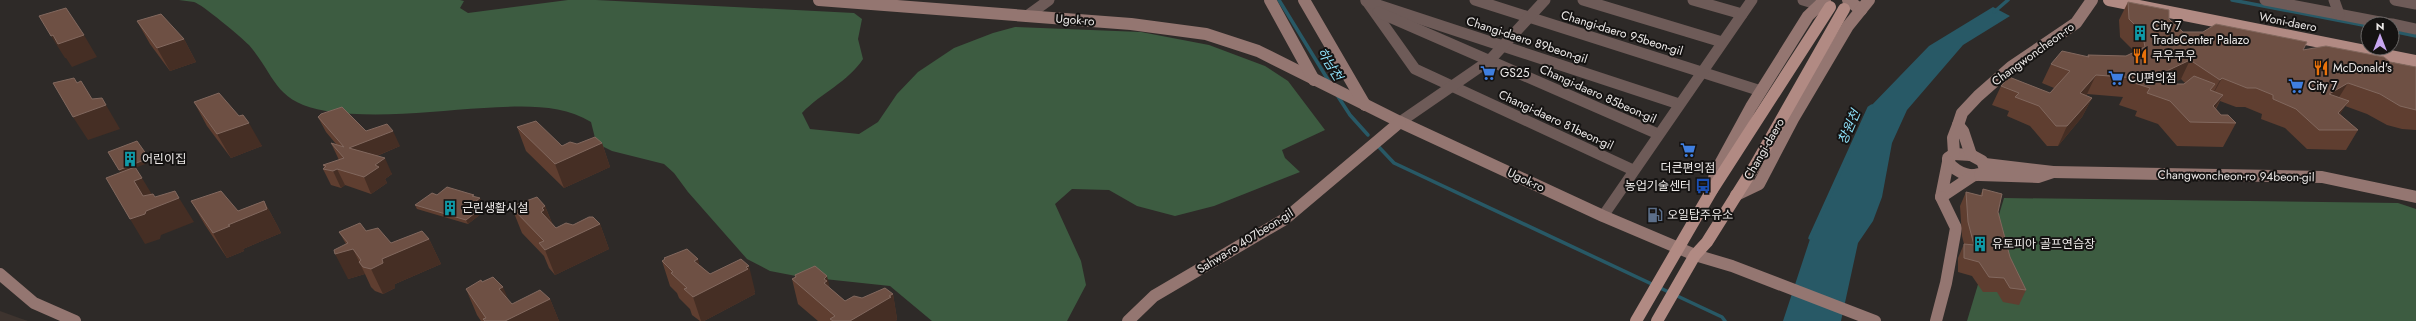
<svg xmlns="http://www.w3.org/2000/svg" width="2416" height="321" font-family="Jost,'Noto Sans KR',sans-serif">
	<rect width="100%" height="100%" fill="#2e2a28"/>
	<path fill="#3e342f" d="M0 311 22 319 28 321H0Z"/>
	<g fill="#3d5c41">
		<path d="M179 0H460L464 1 460 8 468 13 568 0H596L854 13 862 19 858 39 863 59C848 82 821 93 802 113L810 129 859 134 878 122 897 94 918 72 954 48 993 33 1015 27 1141 32 1209 45 1265 66 1288 81 1325 130 1282 150 1285 158 1300 172 1214 206 1175 216 1137 206 1109 190 1072 189 1055 204 1081 261 1086 285 1067 321H932L890 286 796 276 770 271 747 259 688 192 674 173 664 164 612 151 600 145 595 138 591 122C560 103 519 106 484 108 433 111 377 119 326 111 274 102 277 78 249 45 242 38 202 4 194 2 189 1 184 1 179 0Z"/>
		<path d="M2004 198 2398 203 2416 209V321H1967Z"/>
	</g>
	<path fill="#285966" d="M1993 7 2010 16 1963 45 1907 110 1892 143 1882 197 1873 221 1858 243 1841 321H1783L1811 236 1869 108 1929 46Z"/>
	<g fill="none" stroke-linecap="round" stroke-linejoin="round">
		<g stroke="#285966" stroke-width="3.5">
			<path d="M1279 0 1330 83"/>
			<path d="M2232 0 2368 26"/>
			<path d="M1994 12 2008 0"/>
			<path d="M2392 31 2416 36"/>
			<path d="M1337 95 1350 115 1368 135"/>
			<path d="M1376 144 1394 163 1722 317 1725 321"/>
			<path d="M1810 238 1869 108 1872 106"/>
		</g>
		<g stroke="#6e5b58" stroke-width="11">
			<path d="M1366 0 1415 69 1633 170"/>
			<path d="M1475 0 1761 91"/>
			<path d="M1583 0 1722 42"/>
			<path d="M1693 0 1742 14"/>
			<path d="M1803 0 1820 5"/>
			<path d="M2265 0 2390 24"/>
			<path d="M2334 0 2339 14"/>
			<path d="M2395 0 2416 4"/>
			<path d="M1366 1 1679 104"/>
			<path d="M1378 12 1658 134"/>
			<path d="M1027 16 1049 0"/>
			<path d="M2392 24 2416 29"/>
			<path d="M1400 122 1490 60 1545 0"/>
			<path d="M1603 216 1752 0"/>
		</g>
		<g stroke="#947671" stroke-width="12">
			<path d="M819 0 1131 24 1206 34 1258 51 1400 122 1603 216 1695 255 1732 266 1875 321"/>
			<path d="M1270 0 1314 80"/>
			<path d="M1304 0 1365 105"/>
			<path d="M1848 0 1861 10"/>
			<path d="M1958 125 1962 113 1978 96 2011 67 2076 23 2092 0"/>
			<path d="M1954 154 1971 155"/>
			<path d="M1954 154 1948 158V162C1957 173 1973 180 1986 171L1982 161 1971 155"/>
			<path d="M1954 154 1953 138 1958 125 1963 131 1971 155"/>
			<path d="M1948 162 1941 197 1974 175"/>
			<path d="M2053 172 2322 177 2416 197"/>
			<path d="M1980 175 2038 177 2053 172 1985 164"/>
			<path d="M1712 190 1715 173 1751 107 1808 16 1825 0"/>
			<path d="M1736 195 1759 184 1793 119 1848 26 1869 0"/>
			<path d="M0 274 34 303 75 321"/>
			<path d="M1128 321 1154 296 1285 219 1400 122"/>
			<path d="M1936 321 1946 283 1956 228 1941 197"/>
		</g>
		<g stroke="#b18a83" stroke-width="12">
			<path d="M2109 0 2416 61"/>
			<path d="M1636 321 1712 190 1830 7"/>
			<path d="M1657 321 1695 255 1707 242 1756 164 1844 9"/>
		</g>
	</g>
	<g fill="#5f3e30" fill-rule="evenodd">
		<path d="M2128 2 2169 19 2183 32 2303 50 2390 62 2416 67V130L2402 129 2387 125 2367 114 2345 106 2340 114 2358 130 2346 150 2307 149 2285 128 2261 119 2262 114 2245 107H2236L2220 101 2216 109 2221 115 2236 123 2223 147 2177 146 2158 124 2135 116 2137 111 2119 105 2123 97 2087 94 2086 96 2092 98 2082 117 2058 146H2047L2030 126 2007 116 2009 111 1992 105 2001 86 2050 93 2054 88 2042 83 2051 64 2087 57 2088 55 2126 56 2133 53V50L2120 37 2119 20ZM2181 79 2185 83 2184 84H2171Z"/>
		<path d="M137 21 184 39 196 62 170 71 150 44Z"/>
		<path d="M194 102 239 116 262 146 231 158 207 126Z"/>
		<path d="M318 117 366 131 400 146 377 156 392 174 385 179 387 183 371 194 345 185 341 188 331 185 323 169 324 167 323 165 339 160 331 143 336 144 326 132Z"/>
		<path d="M517 127 562 146 602 143 610 167 564 188 526 151Z"/>
		<path d="M1983 189 1998 212 2010 257 2026 290 2019 305 2003 302 1997 292H1983L1972 276 1958 272V258L1964 244 1962 236 1960 206 1966 192 1980 196Z"/>
		<path d="M437 195 475 197 481 202 483 206 480 209 482 213 468 224 417 209 415 205Z"/>
		<path d="M191 201 238 211 264 201 277 225 281 233 243 249 244 251 227 258 205 225Z"/>
		<path d="M515 205 545 206 552 223 556 228 573 225 600 224 609 249 555 275 549 268 544 256 522 233 512 208 515 207Z"/>
		<path d="M366 231 391 243 429 239 441 264 395 284V288L383 294 375 291 371 287 365 274 348 279 346 244 339 232Z"/>
		<path d="M664 258 700 265 710 274 755 291 754 292 755 294 704 321H700L692 315 690 309 679 298 677 293 670 286 662 261 664 260Z"/>
		<path d="M795 275 830 288 845 301 893 294 897 319 896 321H818L798 304 792 279 795 277Z"/>
		<path d="M482 282 508 300 512 304 550 299 559 321H481L477 315 466 289Z"/>
	</g>
	<g fill="#452e24">
		<path d="M53 35H84L97 57 72 67 66 58H65L51 36Z"/>
		<path d="M184 39 196 62 170 71 157 48Z"/>
		<path d="M2190 60 2181 79 2150 94V79Z"/>
		<path d="M2096 75 2087 94 2071 113 2080 93Z"/>
		<path d="M2222 78 2211 98 2210 99 2220 80Z"/>
		<path d="M2348 83 2336 102 2329 94Z"/>
		<path d="M2223 95 2210 118 2213 106Z"/>
		<path d="M2092 98 2082 117 2058 146 2067 126Z"/>
		<path d="M2349 101 2336 120 2338 113Z"/>
		<path d="M106 105 120 129 88 140 73 117Z"/>
		<path d="M249 123 262 146 231 158 217 134Z"/>
		<path d="M393 131 400 146 357 164 349 148Z"/>
		<path d="M602 143 610 167 564 188 555 164Z"/>
		<path d="M149 158 151 162 121 173 119 170Z"/>
		<path d="M385 158 392 174 385 179 387 183 371 194 364 177 375 165Z"/>
		<path d="M337 169 345 185 341 188 333 171Z"/>
		<path d="M142 178 157 203 179 198 194 222 161 235 160 239 145 244 130 219 134 181Z"/>
		<path d="M480 198 483 206 477 211 475 207 476 201Z"/>
		<path d="M264 201 277 225 281 233 243 249 244 251 227 258 213 233Z"/>
		<path d="M545 206 555 231 541 212 542 208Z"/>
		<path d="M480 209 482 213 468 224 466 220Z"/>
		<path d="M600 224 609 249 555 275 545 250Z"/>
		<path d="M429 239 441 264 395 284V288L383 294 371 269 382 259Z"/>
		<path d="M353 249 365 274 348 279 335 254Z"/>
		<path d="M698 259 705 284 694 261Z"/>
		<path d="M749 266 755 291 754 292 755 294 704 321H701L693 297Z"/>
		<path d="M827 276 833 301 824 283V279Z"/>
		<path d="M503 287 514 312 499 289Z"/>
		<path d="M893 294 897 319 896 321H850Z"/>
		<path d="M550 299 559 321H505Z"/>
	</g>
	<g fill="#6e5044" stroke="#82685e">
		<path d="M2128 2 2169 10V19L2183 32H2203L2216 24 2307 42 2303 50 2326 46 2384 57 2390 62 2416 67V110L2400 106 2380 94 2348 83 2329 94 2349 101 2338 113 2358 130H2319L2296 109 2273 99V95L2256 88H2247L2222 78 2220 80 2190 60 2152 78 2140 75 2136 78 2096 75 2080 93 2092 98 2067 126H2056L2039 106 2015 97 2019 93 2001 86 2009 77 2050 93 2070 71 2051 64 2062 51 2089 57 2088 55 2126 56 2145 47 2142 32 2129 19Z"/>
		<path d="M66 8 84 35 58 44 53 35 51 36 39 16Z"/>
		<path d="M161 14 184 39 157 48 137 21Z"/>
		<path d="M2140 75 2171 84H2184L2194 76 2215 84 2210 90 2223 95 2213 106 2221 115H2228L2236 123 2190 122 2170 101 2147 93 2150 88 2131 82Z"/>
		<path d="M74 78 77 83 81 81 92 99 102 98 106 105 73 117 53 83Z"/>
		<path d="M219 93 239 116 243 115 249 123 217 134 194 102Z"/>
		<path d="M342 107 366 131 387 124 393 131 349 148 385 158 375 165 379 167 364 177 337 169 333 171 323 169 326 166 323 165 344 158 331 143 344 147 318 117 321 114Z"/>
		<path d="M536 121 562 146 570 142 577 144 595 137 602 143 555 164 517 127Z"/>
		<path d="M137 141 149 158 119 170 108 152Z"/>
		<path d="M135 167 142 178 134 181 143 196 153 194 155 197 175 191 179 198 146 211 145 214 130 219 106 178Z"/>
		<path d="M447 187 474 195 472 196 480 198 476 201 481 202 475 207 480 209 466 220 415 205 432 193 437 195Z"/>
		<path d="M1983 189 2002 194 1998 212 2010 257 2026 290 2010 288 2004 278 1989 277 1979 262 1964 258V244L1974 245 1968 222 1966 192 1982 196Z"/>
		<path d="M221 191 238 211 264 201 267 209 228 225 230 226 213 233 191 201Z"/>
		<path d="M537 197 545 206 542 208 544 210 541 212 556 228 566 223 573 225 589 217H593L600 224 545 250 539 243 544 241 512 208 516 206 515 205Z"/>
		<path d="M360 223 366 231 378 228 391 243 422 231 429 239 382 259 383 263 371 269 363 267 359 262 361 260 353 249 335 254 334 250 348 243 339 232Z"/>
		<path d="M687 249 698 259 694 261 710 274 741 259 749 266 746 267 748 269 693 297 684 289 687 288 671 273 673 272 662 261 665 259 664 258Z"/>
		<path d="M815 266 827 276 824 279 827 281 824 283 845 301 854 296 862 298 885 288 893 294 889 296 891 297 850 321H833L830 319 835 316 792 279 796 277 795 275Z"/>
		<path d="M493 277 503 287 499 289 512 304 540 290 550 299 505 321H485L483 319 486 318 466 289 481 280 482 282Z"/>
	</g>
	<defs>
		<symbol id="building-bare" viewBox="-9 -9 18 18"><path d="M-4-6H4V6H1V3H-1V6H-4ZM-2.5-4.3h1.7v1.8h-1.7ZM.8-4.3h1.7v1.8H.8ZM-2.5-1h1.7V.8h-1.7ZM.8-1h1.7V.8H.8Z" fill="#0f9aa8" stroke="#151312" stroke-width="2.5" paint-order="stroke"/></symbol>
		<symbol id="restaurant-bare" viewBox="-9 -9 18 18"><path d="M-5-6h1v4h1v-4h1v4h1v-4h1v5L-1.5 .5V6h-2V.5L-5-1ZM5-6V6H3V1.5H1.5Q1.5-4 5-6Z" fill="#e8710a" stroke="#151312" stroke-width="2.5" paint-order="stroke"/></symbol>
		<symbol id="supermarket-bare" viewBox="-9 -9 18 18"><path d="M-6-5.5h2.5l.6 2H6L4.5 2H-2.5L-4.4-4H-6ZM-1.5 3.2a1.3 1.3 0 1 0 .1 0ZM3 3.2a1.3 1.3 0 1 0 .1 0Z" fill="#3f7fe0" stroke="#151312" stroke-width="2.5" paint-order="stroke"/></symbol>
		<symbol id="bus-bare" viewBox="-9 -9 18 18"><path d="M-5-6H5V4H4V6H2V4H-2V6H-4V4H-5ZM-3.5-4V0h7V-4ZM-3.5 1.2v1.5H-2V1.2ZM2 1.2v1.5H3.5V1.2Z" fill="#1a4fb4" stroke="#151312" stroke-width="2.5" paint-order="stroke"/></symbol>
		<symbol id="fuel-bare" viewBox="-9 -9 18 18"><path d="M-5.5-6h7V0h2V4h1.3V-2.5L3-4.5l.8-.8L6-3V5H2.5V1h-1V6h-7ZM-4.2-4.7v3.2H.2V-4.7Z" fill="#5c6f8a" stroke="#151312" stroke-width="2.5" paint-order="stroke"/></symbol>
	</defs>
	<g fill-rule="evenodd">
		<use href="#building-bare" x="2129" y="22" width="22" height="22"/>
		<use href="#restaurant-bare" x="2129" y="45" width="22" height="22"/>
		<use href="#restaurant-bare" x="2310" y="57" width="22" height="22"/>
		<use href="#supermarket-bare" x="1477" y="62" width="22" height="22"/>
		<use href="#supermarket-bare" x="2105" y="67" width="22" height="22"/>
		<use href="#supermarket-bare" x="2285" y="75" width="22" height="22"/>
		<use href="#supermarket-bare" x="1677" y="139" width="22" height="22"/>
		<use href="#building-bare" x="119" y="148" width="22" height="22"/>
		<use href="#bus-bare" x="1692" y="175" width="22" height="22"/>
		<use href="#building-bare" x="439" y="197" width="22" height="22"/>
		<use href="#fuel-bare" x="1644" y="204" width="22" height="22"/>
		<use href="#building-bare" x="1969" y="233" width="22" height="22"/>
	</g>
	<g text-anchor="middle" dominant-baseline="central" stroke-width="4" stroke-linejoin="round" paint-order="stroke">
		<g font-size="12" fill="#edeae9" stroke="#151312">
			<text transform="translate(1075 20) rotate(4)">Ugok-ro</text>
			<text transform="translate(2288 22) rotate(11)">Woni-daero</text>
			<text transform="translate(1622 33) rotate(17)">Changi-daero 95beon-gil</text>
			<text transform="translate(1527 40) rotate(18)">Changi-daero 89beon-gil</text>
			<text transform="translate(2033 54) rotate(-36)">Changwoncheon-ro</text>
			<text transform="translate(1598 94) rotate(24)">Changi-daero 85beon-gil</text>
			<text transform="translate(1556 120) rotate(25)">Changi-daero 81beon-gil</text>
			<text transform="translate(1764 149) rotate(-60)">Changi-daero</text>
			<text transform="translate(2236 176) rotate(1)">Changwoncheon-ro 94beon-gil</text>
			<text transform="translate(1526 180) rotate(25)">Ugok-ro</text>
			<text transform="translate(1245 241) rotate(-32)">Sahwa-ro 407beon-gil</text>
		</g>
		<g font-size="12" fill="#edeae9" stroke="#151312" text-anchor="start">
			<text x="2152" y="26">City 7<tspan x="2152" dy="14">TradeCenter Palazo</tspan></text>
			<text x="2152" y="56">쿠우쿠우</text>
			<text x="2333" y="68">McDonald's</text>
			<text x="1500" y="73">GS25</text>
			<text x="2128" y="78">CU편의점</text>
			<text x="2308" y="86">City 7</text>
			<text x="142" y="159">어린이집</text>
			<text x="1688" y="168" text-anchor="middle">더큰편의점</text>
			<text x="1691" y="186" text-anchor="end">농업기술센터</text>
			<text x="462" y="208">근린생활시설</text>
			<text x="1667" y="215">오일탑주유소</text>
			<text x="1992" y="244">유토피아 골프연습장</text>
		</g>
		<g font-size="13" font-style="italic" fill="#8ee1f9" stroke="#151312">
			<text transform="translate(1330 64) rotate(58)">하남천</text>
			<text transform="translate(1849 127) rotate(-66)">창원천</text>
		</g>
	</g>
	<g transform="translate(2380 36)"><circle r="19" fill="#151312" stroke="#6b6968"/>
	<path d="M0-3L7 15L0 10L-7 15Z" fill="#c7a6f0"/>
	<text y="-6" font-size="11" font-weight="bold" text-anchor="middle" fill="#edeae9">N</text>
	</g>
</svg>
